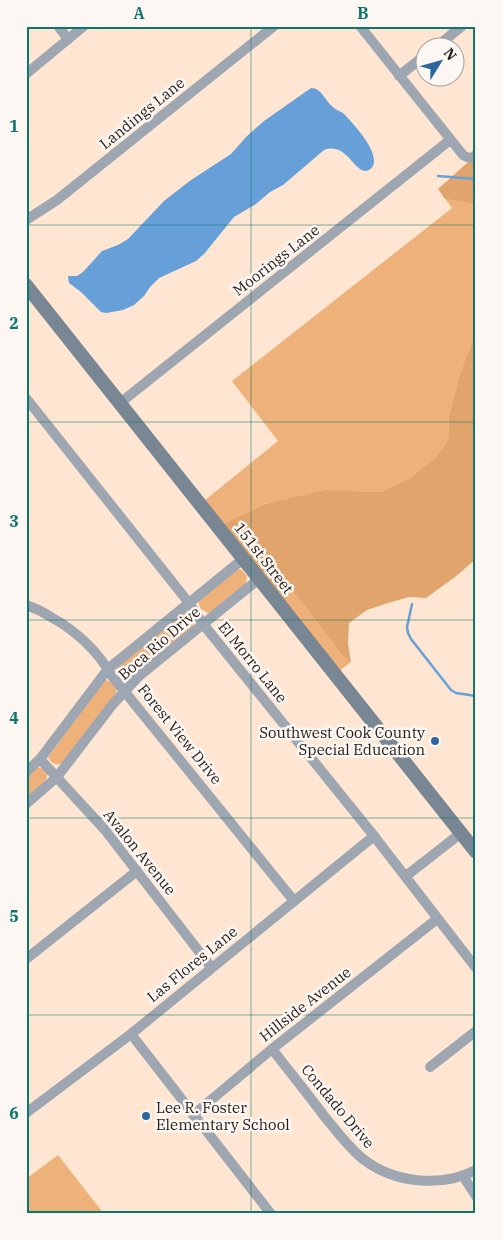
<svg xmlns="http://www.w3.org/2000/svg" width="502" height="1240" font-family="'IBM Plex Serif',serif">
	<rect width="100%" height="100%" fill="#fee6d2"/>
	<g fill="#eeb17a">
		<path d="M445 199 476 204V332L460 373 449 416 448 440 435 458 410 478 381 492 356 491 294 498 265 504 222 524 204 501 278 441 232 381 452 208Z"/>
		<path d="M238 569 242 570 247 576 246 584 212 611 208 613 201 609 198 602 199 600Z"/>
		<path d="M290 589 305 606 342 655 351 662 338 672 277 593Z"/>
		<path d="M185 611C194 614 197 621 191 628L132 677 123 679C119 675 117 672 118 666Z"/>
		<path d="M105 680 109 681 117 688 115 697 63 763C57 766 51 764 48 757Z"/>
		<path d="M36 767C63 771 34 793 26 800V774Z"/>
		<path d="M58 1155 104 1214H26V1179Z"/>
	</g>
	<g fill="#e1a46c">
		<path d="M476 155V204L445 199 438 189Z"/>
		<path d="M476 332V559L455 577 426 598 409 597 388 603 367 610 349 623 348 643 351 662 342 655 305 606 290 589 277 593 222 524 265 504 326 490 381 492 410 478 435 458 448 440 449 416 460 373Z"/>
	</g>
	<path fill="#679fd8" d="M311 88C322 88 325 101 333 107 336 110 340 111 343 113 352 122 387 159 369 170 355 177 348 141 324 150L283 185 270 192 256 204 234 217 204 254 196 261 159 278 150 287 144 296 134 305 123 310 106 313 101 312 81 292 69 283 68 276H77L83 272 102 251 118 245 128 239 164 201 191 180 231 154 247 136 264 121Z"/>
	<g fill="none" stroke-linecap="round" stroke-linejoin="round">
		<g stroke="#679fd8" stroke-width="2.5">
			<path d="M438 176 476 179"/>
			<path d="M412 604 407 627 408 633 411 639 451 690 456 693 476 696"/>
		</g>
		<g stroke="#9ea7b1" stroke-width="10">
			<path d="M58 26 68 39"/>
			<path d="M360 26 463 155C468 158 471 159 476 155"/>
			<path d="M435 48 462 26"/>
			<path d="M26 74 84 26"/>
			<path d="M399 76 424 56"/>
			<path d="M26 220 57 200 274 26"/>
			<path d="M26 398 189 603 203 624 374 836 476 968"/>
			<path d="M120 403 450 140"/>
			<path d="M26 605C35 608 43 612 51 617 78 632 97 650 112 676L294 901"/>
			<path d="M40 759 105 830 211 967"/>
			<path d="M26 772 40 759 108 669 243 559"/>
			<path d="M26 804 57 777 113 704 139 676 259 579"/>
			<path d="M406 876 461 833"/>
			<path d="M26 959 137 871"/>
			<path d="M131 1034 271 1214"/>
			<path d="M272 1049C289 1071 307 1093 324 1116 336 1130 348 1147 363 1159 394 1183 441 1188 476 1170"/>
			<path d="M430 1067 476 1031"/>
			<path d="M26 1113 131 1034 374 836"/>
			<path d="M193 1115 272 1049 437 919"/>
			<path d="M463 1176 476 1196"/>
		</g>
		<path stroke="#798694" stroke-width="14" d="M26 285 476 852"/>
	</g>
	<path fill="none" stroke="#0f766e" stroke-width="1" stroke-opacity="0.55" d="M251 26V1214M26 225H476M26 422H476M26 620H476M26 818H476M26 1015H476"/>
	<g fill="#2c669e" stroke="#fcf7f3" stroke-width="2">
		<circle cx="435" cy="741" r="5"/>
		<circle cx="146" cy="1116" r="5"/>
	</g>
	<g text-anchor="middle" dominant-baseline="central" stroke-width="5" stroke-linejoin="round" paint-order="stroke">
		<g font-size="15" fill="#251c15" stroke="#fcf7f3">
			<text transform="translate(142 113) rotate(-39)">Landings Lane</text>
			<text transform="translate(276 260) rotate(-38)">Moorings Lane</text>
			<text transform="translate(264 558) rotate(52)">151st Street</text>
			<text transform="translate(159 643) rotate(-41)">Boca Rio Drive</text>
			<text transform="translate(253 662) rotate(51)">El Morro Lane</text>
			<text transform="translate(180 734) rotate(51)">Forest View Drive</text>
			<text transform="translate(140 852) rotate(51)">Avalon Avenue</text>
			<text transform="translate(192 964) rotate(-39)">Las Flores Lane</text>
			<text transform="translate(305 1004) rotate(-38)">Hillside Avenue</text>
			<text transform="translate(338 1106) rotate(50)">Condado Drive</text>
		</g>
		<g font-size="15" fill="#251c15" stroke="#fcf7f3" text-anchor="end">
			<text x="425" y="732">Southwest Cook County<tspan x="425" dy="17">Special Education</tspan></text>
			<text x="156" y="1107" text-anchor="start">Lee R. Foster<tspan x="156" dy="17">Elementary School</tspan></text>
		</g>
	</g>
	<rect width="502" height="1240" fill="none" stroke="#fcf7f3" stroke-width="55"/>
	<g transform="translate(440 62) rotate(53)"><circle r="24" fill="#fcf7f3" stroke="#a69f9a"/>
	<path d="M0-4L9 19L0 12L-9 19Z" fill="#2c669e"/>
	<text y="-8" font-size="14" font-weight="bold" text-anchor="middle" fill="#251c15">N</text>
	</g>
	<rect x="28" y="28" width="446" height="1184" fill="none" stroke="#0f766e" stroke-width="2"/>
	<g font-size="16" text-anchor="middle" font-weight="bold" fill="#0f766e">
		<text x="139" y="19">A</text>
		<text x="363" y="19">B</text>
		<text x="14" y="132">1</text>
		<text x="14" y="329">2</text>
		<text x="14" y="527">3</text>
		<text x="14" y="724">4</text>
		<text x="14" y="922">5</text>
		<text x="14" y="1119">6</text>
	</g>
</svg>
